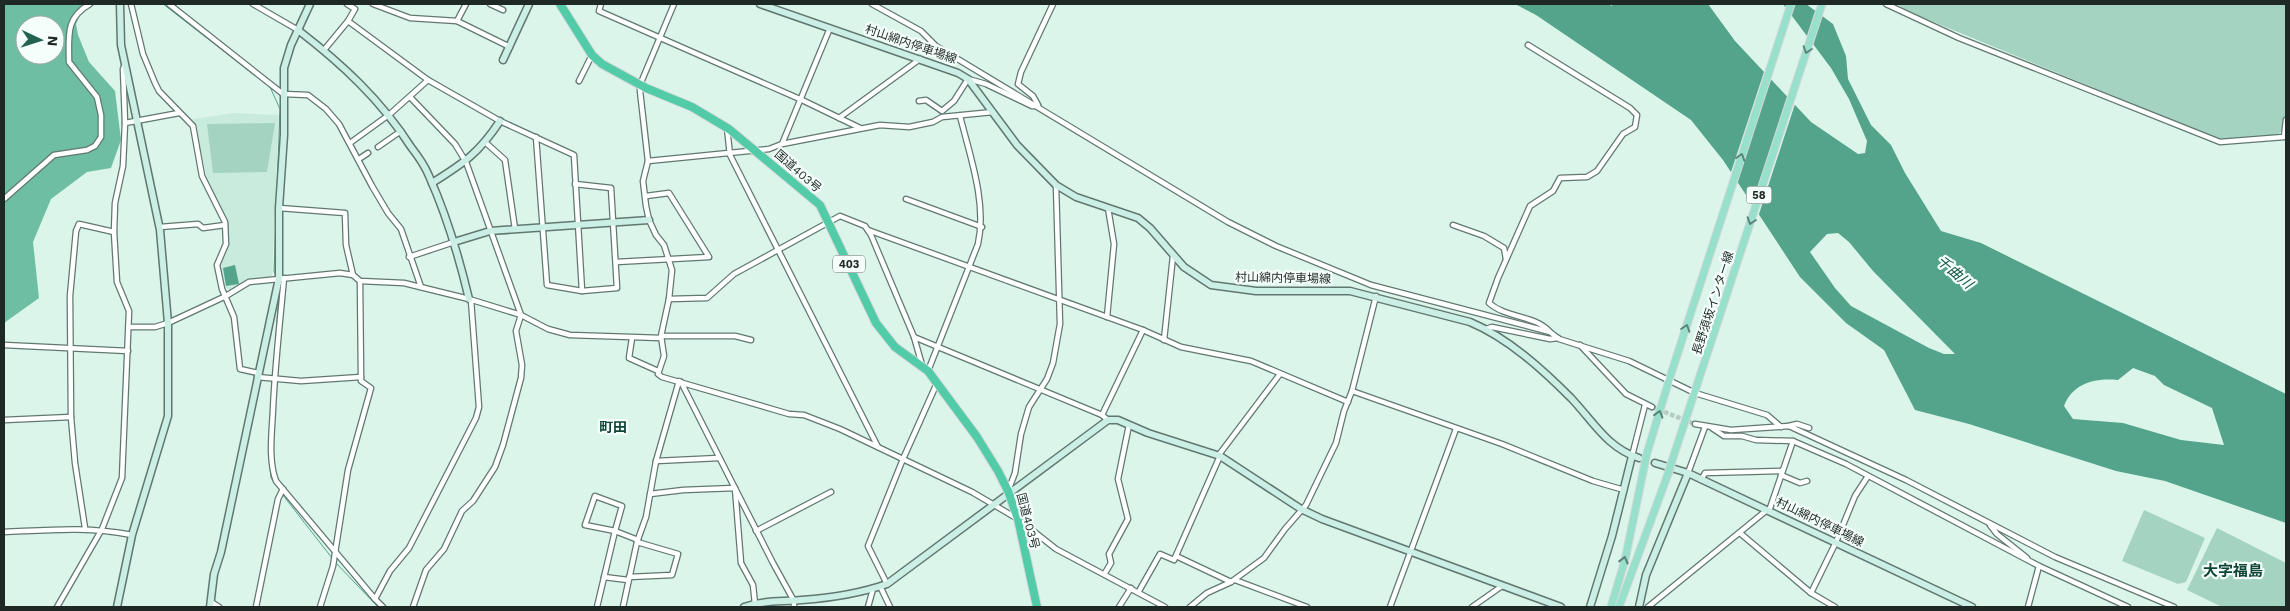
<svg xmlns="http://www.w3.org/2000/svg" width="2290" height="611" font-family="'Work Sans','Noto Sans JP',sans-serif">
	<rect width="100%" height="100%" fill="#dbf5eb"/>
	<path fill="#c9ebde" d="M233 113 279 115 272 277 230 290 224 287 220 264 228 247 227 225 208 184 196 126 188 120Z"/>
	<g fill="#a4d3c2">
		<path d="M1897 4H2286V109L2283 130 2276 136 2219 139 1909 12Z"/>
		<path d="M275 123 267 172 213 173 207 124Z"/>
		<path d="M2144 510 2205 538 2186 582 2178 584 2122 561Z"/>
		<path d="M2217 528 2286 563V607H2222L2187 590Z"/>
	</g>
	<path fill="#6dbea3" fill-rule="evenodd" d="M4 4H85L76 24 78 35 89 62 115 91 121 140 111 168 87 172 51 199 33 242 39 298 4 323ZM25 25H55V55H25Z"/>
	<g fill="#53a48a" fill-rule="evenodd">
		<path d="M1515 4H1608L1612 6V4H1708L1735 41 1811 122 1858 154 1865 153 1867 141 1849 99 1831 68 1783 4H1806L1833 24 1846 56 1848 79 1871 125 1891 145 1905 173 1941 231 1981 243 2286 394V523L2165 481 2116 471 1969 424 1915 410 1884 350 1846 323 1800 277 1723 160 1691 120 1536 15ZM1838 233 1849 242 1873 271 1955 354H1944L1929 348 1851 306 1835 288 1810 252 1827 234ZM2133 368 2155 376 2164 385 2212 408 2224 445 2181 440 2123 423 2073 419 2064 406C2073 383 2095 378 2118 380Z"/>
		<path d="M235 265 239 284 226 286 223 268Z"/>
	</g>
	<g fill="#dbf5eb">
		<path d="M1765 69 1770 75 1735 183 1730 175Z"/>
		<path d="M1789 94 1796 101 1758 217 1752 208Z"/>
	</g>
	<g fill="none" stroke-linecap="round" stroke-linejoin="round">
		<g stroke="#53a48a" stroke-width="1">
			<path d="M163 4 270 87 280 109 274 272 276 275"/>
			<path d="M276 336 279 290"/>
			<path d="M270 431 272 380"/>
			<path d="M270 467 271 478 280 490"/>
			<path d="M282 494 332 558"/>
			<path d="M336 563 378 607"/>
		</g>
		<path stroke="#b5ccc3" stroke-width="4.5" stroke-dasharray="4.5 2" stroke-linecap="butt" d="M1652 407 1695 424"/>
		<defs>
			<g id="street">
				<path d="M131 4 143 54 155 83 159 91 193 126 202 176 225 222 226 244 217 265 222 289 234 317 240 369 258 373"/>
				<path d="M169 4 283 94 308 95 326 109 339 124 372 186 388 213 401 229 421 287"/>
				<path d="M253 4 298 30"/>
				<path d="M347 4 355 9 348 21"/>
				<path d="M373 4 410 18 457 21 510 47"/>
				<path d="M490 4 503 10"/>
				<path d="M601 4 599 11 802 100 860 128"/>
				<path d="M674 4 640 85V91L648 161 643 181 646 206 649 220 656 235 664 245 672 270 669 299 661 336 664 356 658 374 662 377 789 414 804 415 840 429 972 492 1018 519 1056 549 1165 607"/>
				<path d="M872 4 921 31 936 46 1228 222 1276 246 1371 285 1550 332 1559 339 1629 361 1695 393 1767 415 1781 427"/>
				<path d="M1886 4 1959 38 2220 142 2284 137 2286 120"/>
				<path d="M457 21 466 4"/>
				<path d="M1528 45 1630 108 1637 115 1635 127 1623 134 1597 171 1587 177 1560 178 1553 191 1530 206 1498 278 1489 303C1506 318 1534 315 1549 331"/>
				<path d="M324 50 348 21 428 80 390 114 350 143"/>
				<path d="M428 80 500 121 574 155 582 291"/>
				<path d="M579 81 592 55"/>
				<path d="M410 97 455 144 466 162 521 315 516 331 522 365 521 378 503 445 495 467 473 501 462 511 444 549 426 570 413 607"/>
				<path d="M919 101 926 100 942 111 954 101 968 79 986 84 1032 106H1038"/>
				<path d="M1038 105 1033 96 1018 84 1021 72 1053 4"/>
				<path d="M839 118 920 59"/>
				<path d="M125 123 179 113"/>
				<path d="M727 128 730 155 878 447"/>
				<path d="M536 137 547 285 582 291 617 288 611 188 575 184"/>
				<path d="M485 142 505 160 515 229"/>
				<path d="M782 144 830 28"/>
				<path d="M378 147 401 131"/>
				<path d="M359 159 368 153"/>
				<path d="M648 161 769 149 782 144 880 125 909 127 933 122 942 117 993 112"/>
				<path d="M4 199 54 155 87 150 95 146 101 137V115L97 97 69 62C69 36 65 18 90 4"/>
				<path d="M906 199 982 227"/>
				<path d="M279 208 345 213 346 245 353 275"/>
				<path d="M1453 225 1484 236 1504 248 1506 259"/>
				<path d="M160 227 198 224 203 228 225 225"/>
				<path d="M868 230 1143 330 1181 347 1251 361 1348 402"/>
				<path d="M409 257 454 242"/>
				<path d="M616 262 709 257 669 193 646 196"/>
				<path d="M284 278C280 322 275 365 273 409 272 432 268 460 276 481L375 599"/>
				<path d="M669 299 707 298 734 274 840 216 865 226 871 235 914 337 922 365"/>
				<path d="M1107 317 1114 244 1108 208"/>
				<path d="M129 327H155L168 323 226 296 249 282 340 273 353 275 360 281 404 283 469 299 521 315 548 329 570 335 661 338"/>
				<path d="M1486 329 1492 327 1550 339 1558 338"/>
				<path d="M661 336H735L751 340"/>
				<path d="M914 337 1102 415 1108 420"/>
				<path d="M632 338 629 358 658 371"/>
				<path d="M1164 340 1173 256"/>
				<path d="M4 345 128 351"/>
				<path d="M1580 345 1626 394 1652 407"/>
				<path d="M928 371 978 244C987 203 970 156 960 116"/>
				<path d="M257 377 301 381 361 377"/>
				<path d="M681 382 773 563 794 601V607"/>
				<path d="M1352 391 1502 444 1593 481 1624 490"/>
				<path d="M1102 415 1143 330"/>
				<path d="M4 420 71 417"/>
				<path d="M1695 424 1731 430 1789 426 1906 480 2055 557 2174 607"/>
				<path d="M1789 426 1797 424 1809 428"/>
				<path d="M1712 428 1724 436H1742L1756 440 1793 441"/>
				<path d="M1218 456 1280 374"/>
				<path d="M1632 456 1645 405"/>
				<path d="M656 461 719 458"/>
				<path d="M1688 473 1705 427"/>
				<path d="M1781 475 1800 483 1807 481"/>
				<path d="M1701 480 1705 473 1782 471"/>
				<path d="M1008 491 1015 473 1021 434 1029 407 1047 379 1053 363 1060 324 1056 185"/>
				<path d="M650 494 683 490 735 488 741 563 753 585 755 604"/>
				<path d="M595 496 622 506 615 531 585 525Z"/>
				<path d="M1769 511 1793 441 1846 464 2039 566 2128 607"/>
				<path d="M1990 525 1997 534 2027 558"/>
				<path d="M85 528 75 463 71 417 70 296 76 231 79 224 114 232"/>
				<path d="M756 531 831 492"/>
				<path d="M4 532C49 530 87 526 132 535"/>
				<path d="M1740 533 1811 593 1835 607"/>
				<path d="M1176 556 1231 582"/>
				<path d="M1105 573 1111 563 1109 554 1128 519 1118 479 1129 425"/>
				<path d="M604 577 628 580"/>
				<path d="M629 577 672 575 678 554 637 542"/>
				<path d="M1235 580 1307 607"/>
				<path d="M887 584 868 546 903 459 937 383"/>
				<path d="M880 586 890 607"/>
				<path d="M1139 591 1160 554 1174 560 1220 456"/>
				<path d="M1811 593 1836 542 1855 496 1868 476"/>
				<path d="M211 602 219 607"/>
				<path d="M57 607 102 529 122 478 129 311 117 282 114 232 115 203 123 166 125 123 123 69 125 64"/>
				<path d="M256 607 278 499 283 489"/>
				<path d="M320 607 333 566 348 470 371 388 361 381V377L360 281"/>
				<path d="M383 607 375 599 390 571 409 548 476 418 479 407 471 300"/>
				<path d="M597 607 615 531 638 540"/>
				<path d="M623 607 637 542 646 517 656 461 679 381"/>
				<path d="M868 607 873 589"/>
				<path d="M1119 607 1131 588"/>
				<path d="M1190 607 1207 593 1231 582 1264 558 1285 529 1306 505 1336 443 1344 411 1352 391 1376 296"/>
				<path d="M1390 607 1456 429"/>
				<path d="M1472 607 1502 586"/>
				<path d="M1648 607 1767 510"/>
				<path d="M2028 607 2039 566"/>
			</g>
			<g id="secondary">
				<path d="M760 4 958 73 968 79 1017 145 1056 185 1076 197 1138 218 1150 228 1184 267 1211 285 1256 291H1350L1470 322C1508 338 1542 369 1571 398 1593 421 1607 448 1639 458"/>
				<path d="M298 30C342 64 381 100 411 147 418 156 425 166 429 176 447 216 459 257 469 299"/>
				<path d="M503 60 529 4"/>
				<path d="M432 183C464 163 479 153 500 121"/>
				<path d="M454 242 490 231 649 220"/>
				<path d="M1655 463 1688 473 1972 607"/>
				<path d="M117 607 132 535 168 416V323L160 230 121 45 120 4"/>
				<path d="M210 607 214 574 221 552 279 278V208L284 135V68L291 45 310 4"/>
				<path d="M744 607C764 600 782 602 802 600 830 598 861 593 887 584L1108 420H1118L1148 433 1220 456 1301 509 1322 519 1561 607"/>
				<path d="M1590 607 1612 536 1632 456"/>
				<path d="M1639 607 1646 575 1688 473"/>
			</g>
			<g id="primary">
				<path d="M1671 464 1822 4"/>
				<path d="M1611 607 1625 560 1647 453 1671 374 1791 4"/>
				<path d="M1619 607 1668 474"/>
			</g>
			<path id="highway" d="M560 4 592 55 602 64 646 88 692 107 729 129 820 205 876 323 895 347 928 371 977 437 998 471 1008 491 1018 519 1037 607"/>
		</defs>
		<use href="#street" stroke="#617870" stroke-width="7"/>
		<use href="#secondary" stroke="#617870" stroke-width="9"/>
		<use href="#primary" stroke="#d6d8d8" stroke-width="9"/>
		<use href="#highway" stroke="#d6d8d8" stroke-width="10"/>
		<use href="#street" stroke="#fff" stroke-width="4.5"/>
		<use href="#secondary" stroke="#cbefe5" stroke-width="6"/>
		<use href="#primary" stroke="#97e0cb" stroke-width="7"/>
		<use href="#highway" stroke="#52cba8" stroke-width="8"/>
		<defs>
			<path id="primary-bridge" d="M1668 474 1671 464"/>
		</defs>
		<use href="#primary-bridge" stroke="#d6d8d8" stroke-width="9" stroke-linecap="butt"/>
		<use href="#primary-bridge" stroke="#97e0cb" stroke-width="7"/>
	</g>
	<defs><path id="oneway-chevron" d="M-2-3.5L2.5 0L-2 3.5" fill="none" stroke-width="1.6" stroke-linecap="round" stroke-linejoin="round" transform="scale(1.25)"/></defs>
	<g stroke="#5a8478">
		<use href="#oneway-chevron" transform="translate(1807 50) rotate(108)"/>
		<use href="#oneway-chevron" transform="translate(1741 157) rotate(-72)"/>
		<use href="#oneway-chevron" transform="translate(1751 221) rotate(108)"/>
		<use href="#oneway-chevron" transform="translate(1686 328) rotate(-72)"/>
		<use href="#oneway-chevron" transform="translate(1659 414) rotate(-73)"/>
		<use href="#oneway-chevron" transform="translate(1624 560) rotate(-76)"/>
	</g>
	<g text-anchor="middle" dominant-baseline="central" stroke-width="4.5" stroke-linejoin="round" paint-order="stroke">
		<g fill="#f4fefa" stroke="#5e6864" stroke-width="1">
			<rect x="1746.5" y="186.5" width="25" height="17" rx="4"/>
			<rect x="833" y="255.5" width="32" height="17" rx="4"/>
		</g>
		<g font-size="11" font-weight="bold" fill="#1e2824">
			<text x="1759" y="195">58</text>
			<text x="849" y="264">403</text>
		</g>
		<g font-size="12" fill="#1e2824" stroke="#f4fefa">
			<text transform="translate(911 44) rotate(19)">村山綿内停車場線</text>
			<text transform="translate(798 171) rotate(41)">国道403号</text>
			<text transform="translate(1283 278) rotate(1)">村山綿内停車場線</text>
			<text transform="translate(1713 303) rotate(-72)">長野須坂インター線</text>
			<text transform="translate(1028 521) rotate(75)">国道403号</text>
			<text transform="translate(1820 522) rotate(26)">村山綿内停車場線</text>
		</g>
		<g font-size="14" font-style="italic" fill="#115442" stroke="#f4fefa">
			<text transform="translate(1955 272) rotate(41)">千曲川</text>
		</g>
		<g font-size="14" font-weight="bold" fill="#104436" stroke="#f4fefa">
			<text x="613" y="427">町田</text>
		</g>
		<g font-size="15" font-weight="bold" fill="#104436" stroke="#f4fefa">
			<text x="2233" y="571">大字福島</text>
		</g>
	</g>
	<rect width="2290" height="611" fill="none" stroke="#1e2824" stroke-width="10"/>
	<g transform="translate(40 40) rotate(94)"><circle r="24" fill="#f4fefa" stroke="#9ea8a4"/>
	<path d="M0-4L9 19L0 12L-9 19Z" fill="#236250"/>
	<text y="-8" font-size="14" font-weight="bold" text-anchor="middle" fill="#1e2824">N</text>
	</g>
</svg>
